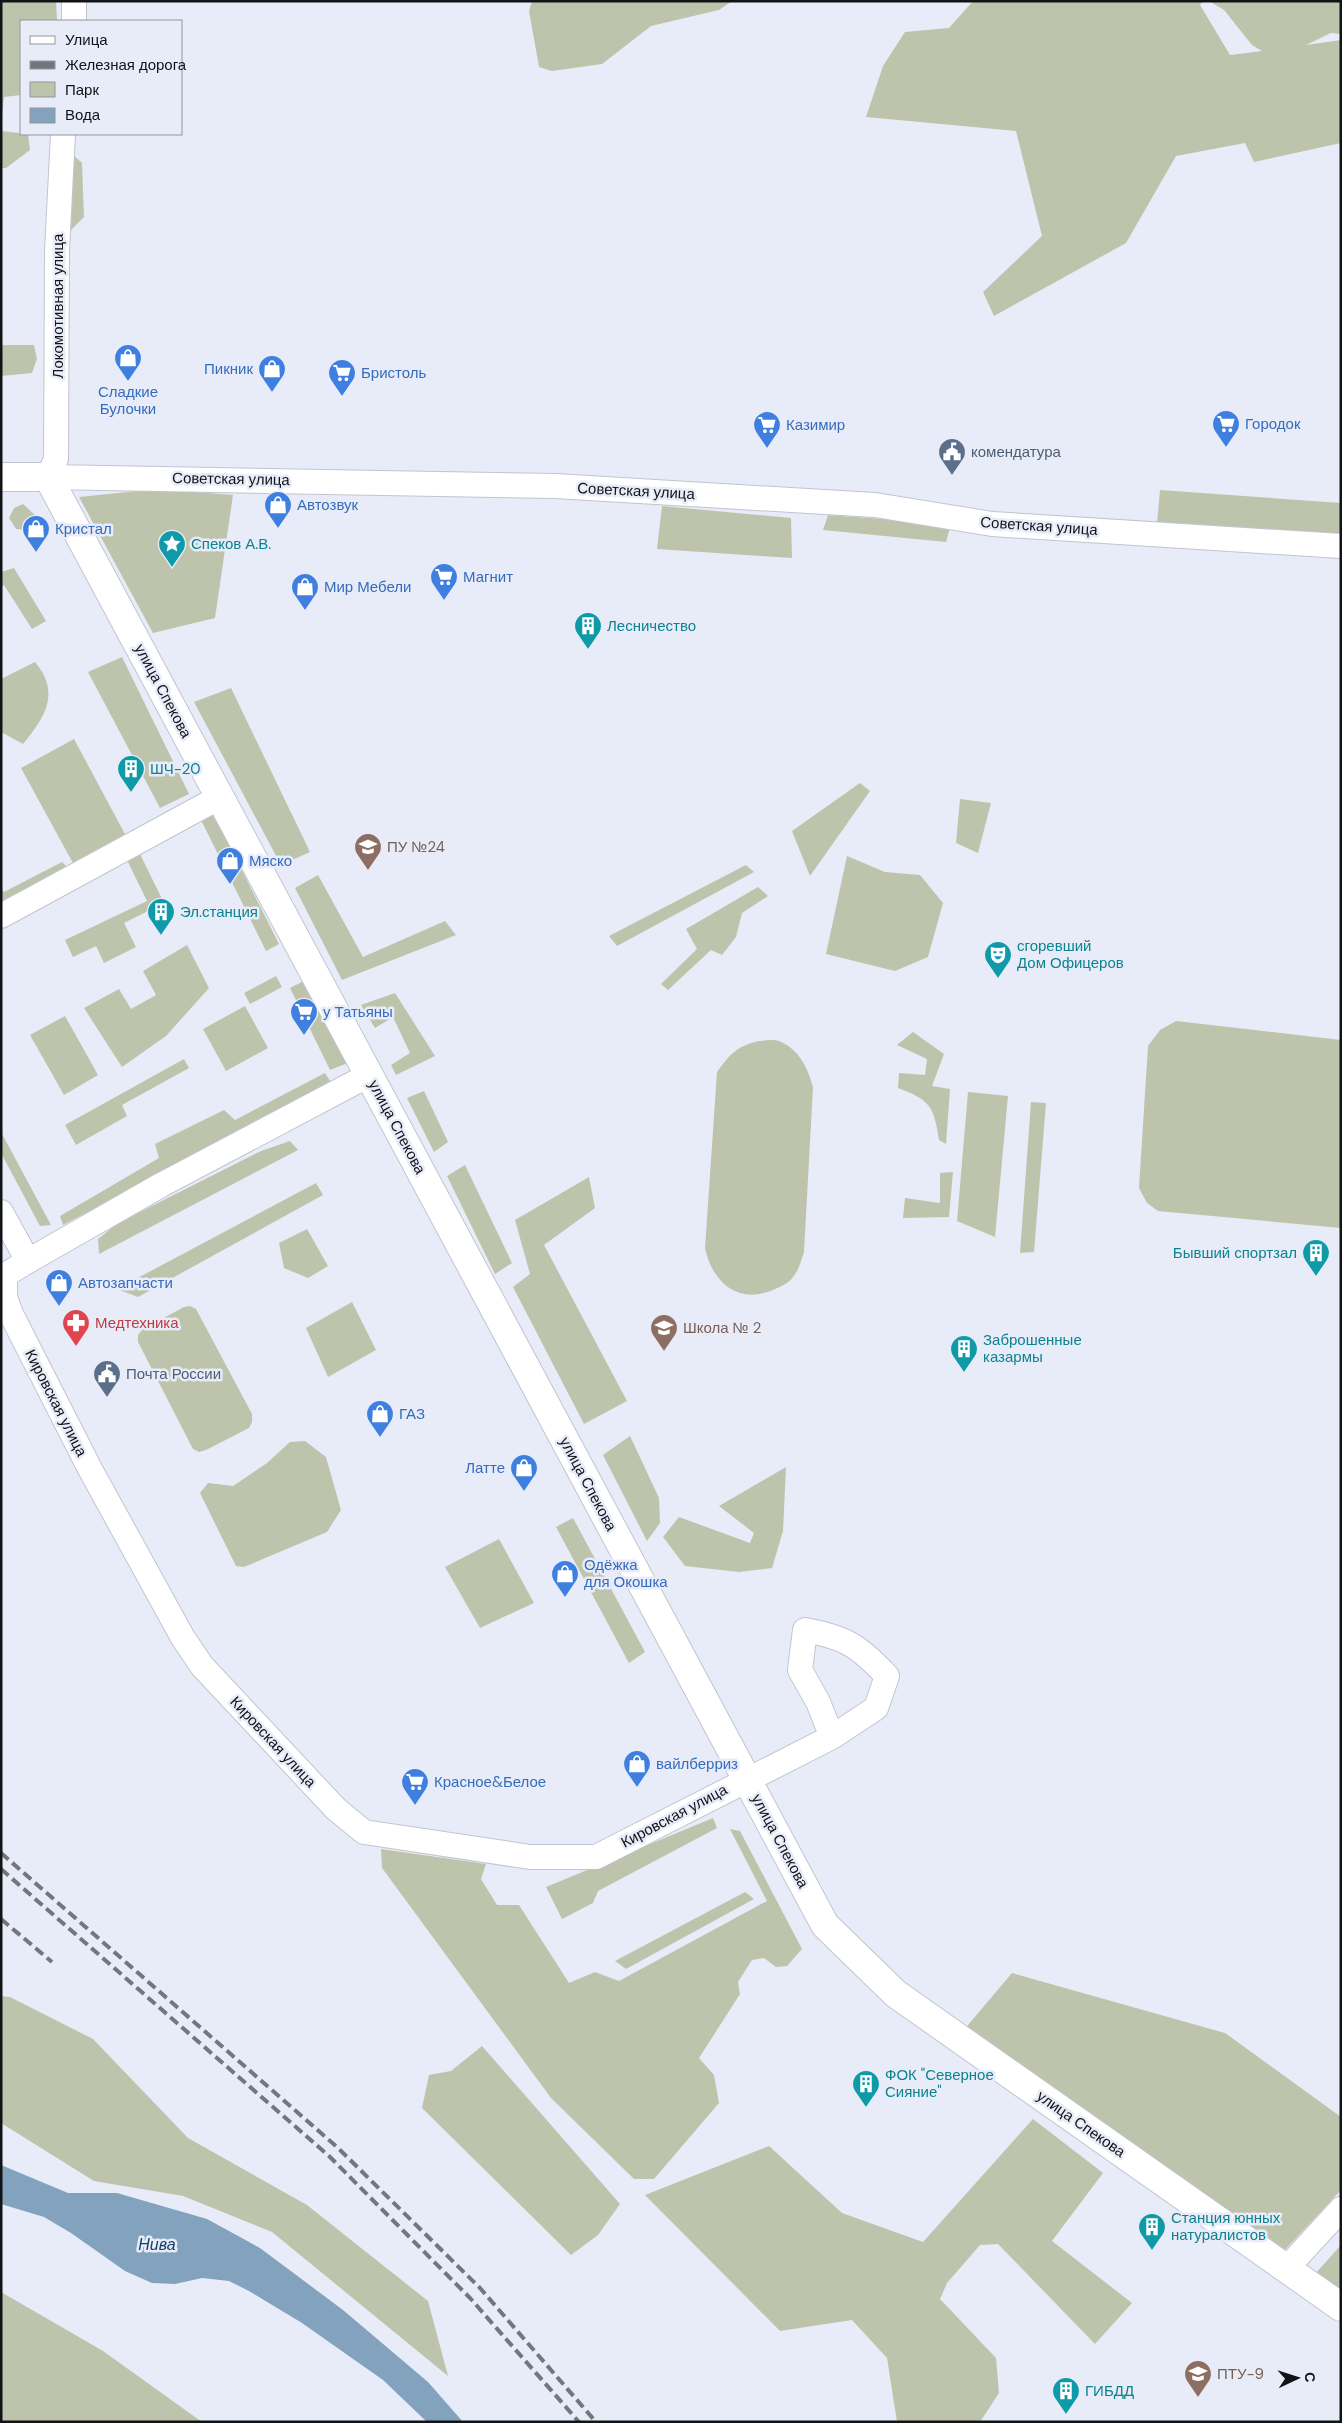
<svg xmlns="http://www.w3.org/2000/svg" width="1342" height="2423" font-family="'DM Sans',sans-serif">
	<rect width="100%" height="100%" fill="#e8ecf8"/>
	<g fill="#bec4ac">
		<path d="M1 1H56L57 21H21V95L4 97 1 126Z"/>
		<path d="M532 1H732L719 10 651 26 602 64 552 71 539 67 529 11Z"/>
		<path d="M973 1H1203L1200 5 1230 55 1262 51 1252 45 1224 10 1209 1H1341V34L1331 33 1306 45 1341 40V143L1254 162 1245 143 1176 156 1126 243 994 316 983 292 1042 236 1016 131 866 117 883 66 905 32 949 28Z"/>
		<path d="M1 131 28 134 30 150 6 168H1Z"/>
		<path d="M73 155 82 163 84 217 68 233Z"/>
		<path d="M1 345H34L37 359 32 373 1 376Z"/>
		<path d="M157 489 233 495 215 618 153 633 79 497Z"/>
		<path d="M1160 490 1341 503V536L1157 523Z"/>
		<path d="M23 504 35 515V531L16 529 9 518 14 508Z"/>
		<path d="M662 506 791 518 792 558 657 549Z"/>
		<path d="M828 515 951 524 946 542 823 530Z"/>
		<path d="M14 568 46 621 32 629 4 585 1 587V572Z"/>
		<path d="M122 657 189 794 160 808 88 672Z"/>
		<path d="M35 662C61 693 45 717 23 744L1 732V679Z"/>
		<path d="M231 688 310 852 281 865 194 702Z"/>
		<path d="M74 739 126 836 74 865 21 768Z"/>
		<path d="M860 783 870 791 810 876 792 831Z"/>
		<path d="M960 799 991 803 978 853 956 843Z"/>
		<path d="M211 809 279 944 266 951 201 820Z"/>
		<path d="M140 854 164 903 124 923 136 947 104 963 96 946 73 957 65 940 147 901 127 860Z"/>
		<path d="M847 856 885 872 920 875 943 903 928 957 895 971 826 954Z"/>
		<path d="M62 862 70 870 1 907V889L4 892Z"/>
		<path d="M746 865 754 872 617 946 609 936Z"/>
		<path d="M318 875 363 957 445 921 456 935 342 980 295 888Z"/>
		<path d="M758 887 768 896 742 913 736 937 722 955 711 950 668 990 661 984 697 949 686 929Z"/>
		<path d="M187 945 209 988 166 1036 122 1067 84 1008 119 989 131 1009 156 995 143 971Z"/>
		<path d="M276 976 282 987 250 1004 244 993Z"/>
		<path d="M304 981 348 1063 330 1070 290 988Z"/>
		<path d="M395 993 435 1056 396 1075 391 1065 410 1053 393 1017 375 1028 361 1005Z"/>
		<path d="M245 1006 268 1048 226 1071 203 1029Z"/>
		<path d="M65 1016 98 1075 64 1095 30 1035Z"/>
		<path d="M1176 1021 1341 1040V1228L1158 1211 1147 1203 1139 1188 1148 1046 1160 1030Z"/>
		<path d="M913 1032 944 1054 932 1086 950 1089 946 1144 939 1140C934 1106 930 1100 898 1088L899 1073 925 1075 927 1059 897 1045Z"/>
		<path d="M759 1041C765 1041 773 1039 779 1041 799 1049 808 1068 813 1087L804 1252C801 1261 799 1270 793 1277 789 1283 780 1287 773 1290 738 1305 712 1282 705 1248L717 1072C730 1054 737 1046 759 1041Z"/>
		<path d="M184 1059 189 1068 122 1105 127 1116 76 1145 65 1125Z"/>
		<path d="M325 1073 332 1084 63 1225 60 1216 159 1158 155 1144 224 1110 235 1120Z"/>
		<path d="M424 1091 448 1142 434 1152 407 1098Z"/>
		<path d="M968 1092 1008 1096 995 1237 957 1221Z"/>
		<path d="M1031 1102 1046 1103 1034 1252 1020 1253Z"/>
		<path d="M1 1132 51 1225 40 1226 1 1153Z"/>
		<path d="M290 1141 298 1150 99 1254 98 1239 118 1223 261 1151Z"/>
		<path d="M465 1165 512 1263 495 1274 447 1176Z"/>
		<path d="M953 1172 949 1217 903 1218 905 1198 940 1203V1173Z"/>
		<path d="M589 1177 595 1208 544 1245 627 1401 584 1424 513 1287 530 1274 515 1220Z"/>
		<path d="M316 1183 323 1195 138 1297 117 1289Z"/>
		<path d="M307 1229 328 1266 308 1278 284 1268 279 1243Z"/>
		<path d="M352 1302 376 1350 328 1377 306 1328Z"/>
		<path d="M190 1306 196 1309 252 1414V1422L249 1428 206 1450 199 1452 193 1449 138 1342V1335L143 1329 184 1307Z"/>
		<path d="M630 1436 659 1498 660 1523 647 1541 603 1455Z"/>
		<path d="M305 1441 326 1457 341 1510 327 1532 244 1567 236 1566 200 1493 208 1483 233 1486 267 1463 290 1442Z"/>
		<path d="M786 1467 783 1531 772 1568 739 1572 685 1566 663 1537 679 1517 750 1543 754 1533 719 1506Z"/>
		<path d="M573 1518 645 1652 629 1663 556 1527Z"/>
		<path d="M499 1539 534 1603 480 1628 445 1567Z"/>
		<path d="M713 1818 717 1828 598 1891 593 1903 562 1919 546 1887Z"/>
		<path d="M730 1829 740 1831 802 1949 787 1966 776 1967 764 1958 752 1960 738 1982 740 1994 699 2058 714 2075 719 2103 654 2179H634L551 2098 382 1868 381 1849 486 1864 481 1879 497 1905H519L569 1983 595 1972 619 1981 767 1901Z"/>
		<path d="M745 1892 754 1899 626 1969 615 1961Z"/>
		<path d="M1012 1973 1225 2033 1341 2117V2190L1283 2252 963 2031Z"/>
		<path d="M1 1996 10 1997 93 2039 188 2138 307 2205 428 2301 448 2376 272 2232 183 2196 94 2181 1 2123Z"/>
		<path d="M482 2046 620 2204 598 2235 571 2255 422 2108 429 2075 451 2071Z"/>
		<path d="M1033 2119 1103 2173 1052 2241 1132 2303 1095 2344 998 2244 980 2245 947 2283 940 2299 996 2358 999 2393 980 2422H897L887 2358 852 2320 780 2331 645 2195 769 2146 842 2213 923 2242Z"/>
		<path d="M1341 2245V2290L1316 2273Z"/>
		<path d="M1 2292 103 2351 202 2422H1Z"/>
	</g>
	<path fill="#82a2bd" d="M1 2165 68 2193H117L207 2219 260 2248 343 2310 428 2382 463 2422H427L383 2380 302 2323 249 2291 229 2281 202 2278 175 2284 152 2283 125 2271 71 2233 44 2217 1 2204Z"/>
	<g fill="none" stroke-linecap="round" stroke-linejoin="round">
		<defs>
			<g id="minor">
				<path d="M74 1V21"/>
				<path d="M48 477 555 486 875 505 992 524 1341 546"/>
				<path d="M48 477 56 459 57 251 63 134"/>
				<path d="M1 916 220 797"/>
				<path d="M1 1212 28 1261 5 1275V1297L11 1314 90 1469 183 1638 202 1666 336 1809 364 1832 530 1857H596L832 1737 818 1702 800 1670 805 1630C845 1637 859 1646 887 1676L876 1708 832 1737"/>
				<path d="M28 1261 161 1185 369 1075"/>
				<path d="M1286 2269 1341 2209"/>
			</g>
			<path id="major" d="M1 477H48L825 1925 896 1994 1341 2307"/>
		</defs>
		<use href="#minor" stroke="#c1c5d0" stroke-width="26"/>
		<use href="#major" stroke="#c1c5d0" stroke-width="30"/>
		<use href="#minor" stroke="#fff" stroke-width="24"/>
		<use href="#major" stroke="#fff" stroke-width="28"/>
		<g stroke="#74767e" stroke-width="4" stroke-dasharray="10 5" stroke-linecap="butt">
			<path d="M1 1853 337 2147 480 2288 596 2422"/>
			<path d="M1 1869 329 2156 470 2298 579 2422"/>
			<path d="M1 1919 52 1962"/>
		</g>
	</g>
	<defs>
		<symbol id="shop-pin" viewBox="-11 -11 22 30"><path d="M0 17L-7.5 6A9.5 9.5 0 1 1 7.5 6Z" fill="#3f7fe0" stroke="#e8ecf8"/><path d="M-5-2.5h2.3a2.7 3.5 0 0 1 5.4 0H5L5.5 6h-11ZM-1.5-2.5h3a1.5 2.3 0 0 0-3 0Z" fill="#fff"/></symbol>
		<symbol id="supermarket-pin" viewBox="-11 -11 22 30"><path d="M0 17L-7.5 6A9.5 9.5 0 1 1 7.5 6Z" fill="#3f7fe0" stroke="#e8ecf8"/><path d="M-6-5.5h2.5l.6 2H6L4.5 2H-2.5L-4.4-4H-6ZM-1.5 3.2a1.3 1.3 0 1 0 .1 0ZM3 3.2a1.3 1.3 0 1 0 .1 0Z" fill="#fff"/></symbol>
		<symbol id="civic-pin" viewBox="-11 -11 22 30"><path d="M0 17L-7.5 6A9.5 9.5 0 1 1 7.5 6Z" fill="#5c6f8a" stroke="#e8ecf8"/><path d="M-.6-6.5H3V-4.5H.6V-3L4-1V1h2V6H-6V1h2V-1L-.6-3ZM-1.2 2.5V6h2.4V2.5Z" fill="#fff"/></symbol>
		<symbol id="sight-pin" viewBox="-11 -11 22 30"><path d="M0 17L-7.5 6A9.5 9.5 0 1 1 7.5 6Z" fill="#0f9aa8" stroke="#e8ecf8"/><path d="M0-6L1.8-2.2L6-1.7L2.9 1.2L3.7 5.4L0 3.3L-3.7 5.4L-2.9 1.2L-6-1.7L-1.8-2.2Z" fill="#fff"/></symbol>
		<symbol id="building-pin" viewBox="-11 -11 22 30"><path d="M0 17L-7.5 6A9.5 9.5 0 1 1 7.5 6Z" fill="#0f9aa8" stroke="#e8ecf8"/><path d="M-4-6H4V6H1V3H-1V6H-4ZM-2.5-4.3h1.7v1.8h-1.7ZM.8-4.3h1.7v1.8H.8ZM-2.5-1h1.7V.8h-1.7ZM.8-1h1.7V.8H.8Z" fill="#fff"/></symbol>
		<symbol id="university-pin" viewBox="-11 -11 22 30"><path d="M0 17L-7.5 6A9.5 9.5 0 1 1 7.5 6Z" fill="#8d6e63" stroke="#e8ecf8"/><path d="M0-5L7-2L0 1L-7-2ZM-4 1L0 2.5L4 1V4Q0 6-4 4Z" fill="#fff"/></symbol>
		<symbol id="theatre-pin" viewBox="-11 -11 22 30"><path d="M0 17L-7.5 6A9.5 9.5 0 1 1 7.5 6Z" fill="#0f9aa8" stroke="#e8ecf8"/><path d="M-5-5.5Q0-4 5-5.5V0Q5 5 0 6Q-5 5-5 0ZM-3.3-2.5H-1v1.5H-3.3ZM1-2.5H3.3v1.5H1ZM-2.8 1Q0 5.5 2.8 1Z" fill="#fff"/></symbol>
		<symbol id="pharmacy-pin" viewBox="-11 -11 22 30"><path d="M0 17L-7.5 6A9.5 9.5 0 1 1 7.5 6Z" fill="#e0444e" stroke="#e8ecf8"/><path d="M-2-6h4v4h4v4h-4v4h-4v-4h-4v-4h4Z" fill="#fff"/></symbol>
		<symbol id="school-pin" viewBox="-11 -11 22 30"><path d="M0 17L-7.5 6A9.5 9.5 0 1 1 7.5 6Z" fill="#8d6e63" stroke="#e8ecf8"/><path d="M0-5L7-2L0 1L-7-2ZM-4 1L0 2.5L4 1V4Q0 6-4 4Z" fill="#fff"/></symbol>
	</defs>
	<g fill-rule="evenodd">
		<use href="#shop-pin" x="112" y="342" width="32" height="43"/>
		<use href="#shop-pin" x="256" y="353" width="32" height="43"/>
		<use href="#supermarket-pin" x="326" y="357" width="32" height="43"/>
		<use href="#supermarket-pin" x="1210" y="408" width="32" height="43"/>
		<use href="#supermarket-pin" x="751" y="409" width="32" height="43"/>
		<use href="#civic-pin" x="936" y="436" width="32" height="43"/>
		<use href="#shop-pin" x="262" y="489" width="32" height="43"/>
		<use href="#shop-pin" x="20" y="513" width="32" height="43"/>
		<use href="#sight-pin" x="156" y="528" width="32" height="43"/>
		<use href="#supermarket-pin" x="428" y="561" width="32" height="43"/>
		<use href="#shop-pin" x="289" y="571" width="32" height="43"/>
		<use href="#building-pin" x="572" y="610" width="32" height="43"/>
		<use href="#building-pin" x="115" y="753" width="32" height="43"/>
		<use href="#university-pin" x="352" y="831" width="32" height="43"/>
		<use href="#shop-pin" x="214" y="845" width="32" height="43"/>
		<use href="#building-pin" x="145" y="896" width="32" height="43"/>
		<use href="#theatre-pin" x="982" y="939" width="32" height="43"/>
		<use href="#supermarket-pin" x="288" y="996" width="32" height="43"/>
		<use href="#building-pin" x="1300" y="1237" width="32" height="43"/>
		<use href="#shop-pin" x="43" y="1267" width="32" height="43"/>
		<use href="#pharmacy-pin" x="60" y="1307" width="32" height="43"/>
		<use href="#school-pin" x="648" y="1312" width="32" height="43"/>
		<use href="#building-pin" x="948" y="1333" width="32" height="43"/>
		<use href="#civic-pin" x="91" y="1358" width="32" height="43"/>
		<use href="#shop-pin" x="364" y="1398" width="32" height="43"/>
		<use href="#shop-pin" x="508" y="1452" width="32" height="43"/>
		<use href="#shop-pin" x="549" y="1558" width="32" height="43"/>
		<use href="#shop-pin" x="621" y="1748" width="32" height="43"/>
		<use href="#supermarket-pin" x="399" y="1766" width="32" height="43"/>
		<use href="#building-pin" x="850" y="2068" width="32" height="43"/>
		<use href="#building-pin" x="1136" y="2211" width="32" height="43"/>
		<use href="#university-pin" x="1182" y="2358" width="32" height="43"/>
		<use href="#building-pin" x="1050" y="2375" width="32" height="43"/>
	</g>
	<g text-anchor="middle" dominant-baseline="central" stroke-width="5" stroke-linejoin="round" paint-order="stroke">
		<g font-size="15" fill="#121317" stroke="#e8ecf8">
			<text transform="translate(58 306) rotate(-90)">Локомотивная улица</text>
			<text transform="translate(231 479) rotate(1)">Советская улица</text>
			<text transform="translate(636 491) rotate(3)">Советская улица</text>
			<text transform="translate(1039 526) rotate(4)">Советская улица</text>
			<text transform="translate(163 691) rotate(62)">улица Спекова</text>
			<text transform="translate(397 1127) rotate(62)">улица Спекова</text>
			<text transform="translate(56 1403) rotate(63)">Кировская улица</text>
			<text transform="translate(588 1484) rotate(62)">улица Спекова</text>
			<text transform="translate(273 1742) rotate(47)">Кировская улица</text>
			<text transform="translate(674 1816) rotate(-28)">Кировская улица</text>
			<text transform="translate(780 1841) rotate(62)">улица Спекова</text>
			<text transform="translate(1081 2124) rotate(35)">улица Спекова</text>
		</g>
		<g font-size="15" fill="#366cbe" stroke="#e8ecf8" text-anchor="start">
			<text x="253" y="369" text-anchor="end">Пикник</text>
			<text x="361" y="373">Бристоль</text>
			<text x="128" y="392" text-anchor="middle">Сладкие<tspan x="128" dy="17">Булочки</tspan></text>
			<text x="1245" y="424">Городок</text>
			<text x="786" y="425">Казимир</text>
			<text x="297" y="505">Автозвук</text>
			<text x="55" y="529">Кристал</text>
			<text x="463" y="577">Магнит</text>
			<text x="324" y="587">Мир Мебели</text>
			<text x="249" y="861">Мяско</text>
			<text x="323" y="1012">у Татьяны</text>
			<text x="78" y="1283">Автозапчасти</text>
			<text x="399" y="1414">ГАЗ</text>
			<text x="505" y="1468" text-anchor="end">Латте</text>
			<text x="584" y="1565">Одёжка<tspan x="584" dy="17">для Окошка</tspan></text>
			<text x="656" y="1764">вайлберриз</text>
			<text x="434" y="1782">Красное&amp;Белое</text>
		</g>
		<g font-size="15" fill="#4e5e75" stroke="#e8ecf8" text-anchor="start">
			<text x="971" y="452">комендатура</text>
			<text x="126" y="1374">Почта России</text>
		</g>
		<g font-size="15" fill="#0d838f" stroke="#e8ecf8" text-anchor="start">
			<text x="191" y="544">Спеков А.В.</text>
			<text x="607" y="626">Лесничество</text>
			<text x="150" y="769">ШЧ-20</text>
			<text x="180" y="912">Эл.станция</text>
			<text x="1017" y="946">сгоревший<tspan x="1017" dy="17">Дом Офицеров</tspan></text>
			<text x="1297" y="1253" text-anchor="end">Бывший спортзал</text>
			<text x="983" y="1340">Заброшенные<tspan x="983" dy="17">казармы</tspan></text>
			<text x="885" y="2075">ФОК "Северное<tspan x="885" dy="17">Сияние"</tspan></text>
			<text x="1171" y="2218">Станция юнных<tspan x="1171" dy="17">натуралистов</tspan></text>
			<text x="1085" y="2391">ГИБДД</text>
		</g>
		<g font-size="15" fill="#785e54" stroke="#e8ecf8" text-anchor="start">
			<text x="387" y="847">ПУ №24</text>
			<text x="683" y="1328">Школа № 2</text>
			<text x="1217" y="2374">ПТУ-9</text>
		</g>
		<g font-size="15" fill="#be3a42" stroke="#e8ecf8" text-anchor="start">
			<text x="95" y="1323">Медтехника</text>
		</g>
		<g font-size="16" font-style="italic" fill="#10446a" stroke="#e8ecf8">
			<text x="157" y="2244">Нива</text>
		</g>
	</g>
	<rect width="1342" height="2423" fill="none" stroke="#121317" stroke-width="5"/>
	<rect x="20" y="20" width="162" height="115" fill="#e8ecf8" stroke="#92959e"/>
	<rect x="30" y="36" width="25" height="8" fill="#ffffff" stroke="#92959e"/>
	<text x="65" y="45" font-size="15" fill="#121317">Улица</text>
	<rect x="30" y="61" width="25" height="8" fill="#74767e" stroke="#92959e"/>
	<text x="65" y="70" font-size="15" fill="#121317">Железная дорога</text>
	<rect x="30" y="82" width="25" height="15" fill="#bec4ac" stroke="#92959e"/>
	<text x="65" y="95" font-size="15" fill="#121317">Парк</text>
	<rect x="30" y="108" width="25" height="15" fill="#82a2bd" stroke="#92959e"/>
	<text x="65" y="120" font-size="15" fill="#121317">Вода</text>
	<g transform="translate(1297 2378) rotate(86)" stroke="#e8ecf8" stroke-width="4" paint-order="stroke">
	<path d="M0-4L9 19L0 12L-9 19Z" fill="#121317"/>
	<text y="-8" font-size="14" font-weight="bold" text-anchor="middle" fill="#121317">С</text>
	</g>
</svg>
